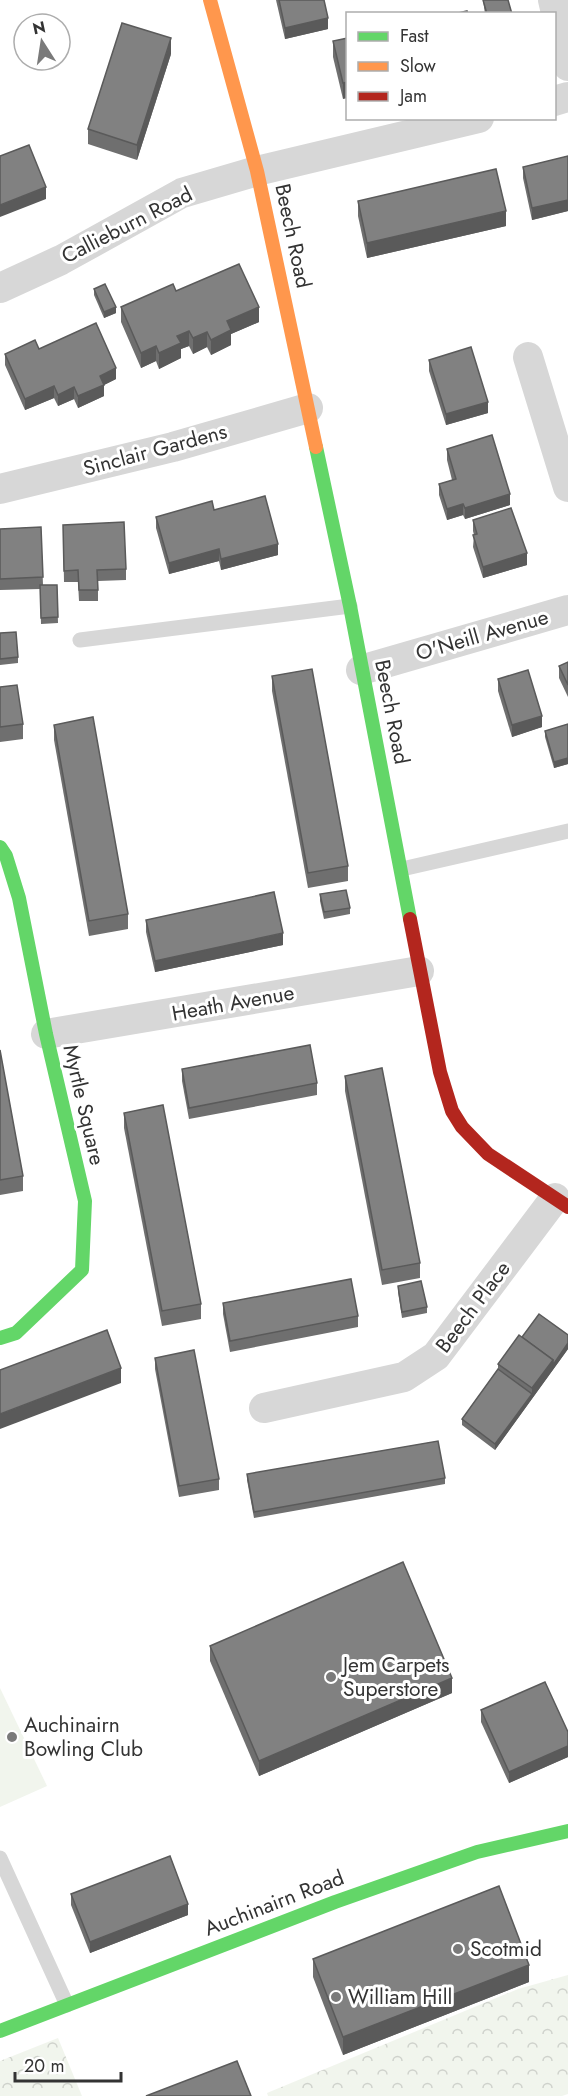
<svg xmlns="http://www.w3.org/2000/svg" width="568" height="2096" font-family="Jost,sans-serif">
	<defs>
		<pattern id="forest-crowns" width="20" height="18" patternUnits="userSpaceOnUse" patternTransform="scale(1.5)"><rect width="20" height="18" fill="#f1f5ed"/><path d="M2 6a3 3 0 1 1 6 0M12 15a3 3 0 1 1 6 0" fill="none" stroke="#cfd2cc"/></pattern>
	</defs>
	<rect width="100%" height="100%" fill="#fff"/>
	<g fill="url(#forest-crowns)">
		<path d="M568 1975V2094L562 2096H268L267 2093 518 1989Z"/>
		<path d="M58 2038 82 2096H0V2061Z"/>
	</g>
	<path fill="#f1f5ed" d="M0 1688 47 1786 0 1807Z"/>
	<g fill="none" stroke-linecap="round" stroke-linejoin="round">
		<g stroke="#d7d7d7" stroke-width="15">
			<path d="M80 640 350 606"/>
			<path d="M402 869 568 831"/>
			<path d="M0 1858 67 2005"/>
		</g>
		<g stroke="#d7d7d7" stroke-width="30">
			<path d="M553 0 568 66"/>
			<path d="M554 101 568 97"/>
			<path d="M0 288 61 260 182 193 257 171 479 118"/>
			<path d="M528 357 568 487"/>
			<path d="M0 489 173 447 308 408"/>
			<path d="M361 670 568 610"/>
			<path d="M46 1034 419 971"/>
			<path d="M264 1408 404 1377 436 1356 555 1198"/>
		</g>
		<g stroke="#63d668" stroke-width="14">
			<path d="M316 447 350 606 410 919"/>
			<path d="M0 847 6 856 19 898 46 1034 85 1201 82 1270 16 1333 0 1338"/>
			<path d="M0 2031 335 1902 477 1852 568 1831"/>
		</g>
		<path stroke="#ff974d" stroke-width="14" d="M210 0 257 171 316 447"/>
		<path stroke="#b3261e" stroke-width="14" d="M410 919 440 1072 452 1111 462 1127 488 1154 568 1207"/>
	</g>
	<g fill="#6f6f6f">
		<path d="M276 0H324L328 29 285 39Z"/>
		<path d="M483 0H508L512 14H485Z"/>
		<path d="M348 38 343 99 333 57V41Z"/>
		<path d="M171 54 137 160 88 144V129Z"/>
		<path d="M568 156V211L532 220 523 178V167Z"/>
		<path d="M358 201 506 226 367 258 358 216Z"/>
		<path d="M94 289 116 313 104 318 94 295Z"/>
		<path d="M176 291 259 322 231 334V345L211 355 207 347 193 354 189 346 181 349V358L159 369 156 361 141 368 121 322V307Z"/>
		<path d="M39 349 116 379 104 385V396L78 408 74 399 58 406 54 398 25 410 5 365V354Z"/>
		<path d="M429 360 488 413 446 425 429 371Z"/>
		<path d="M447 449 510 505 465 519 463 515 447 520 439 495V484L452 480 447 460Z"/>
		<path d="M214 510 278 555 221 570 219 561 169 574 156 528V517Z"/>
		<path d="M473 520 527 565 483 578 473 547 474 535 473 531Z"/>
		<path d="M63 525 126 569V580L98 581V601H79L78 582H64Z"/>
		<path d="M41 527 43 585H57L58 623 41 624 40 589 0 590V529Z"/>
		<path d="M0 633 18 657V663L0 665Z"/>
		<path d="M568 662V697L559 678V666Z"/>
		<path d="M272 676 348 866V881L308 888 272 691Z"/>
		<path d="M498 679 542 727 512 737 498 691Z"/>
		<path d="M0 687 23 724V739L0 742Z"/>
		<path d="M568 724V764L554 768 545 737V731Z"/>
		<path d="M54 725 128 914V929L89 936 54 740Z"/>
		<path d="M320 894 350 908V914L324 919 320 901Z"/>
		<path d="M146 920 283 945 155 972 146 932Z"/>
		<path d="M0 1050 23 1176V1191L0 1195Z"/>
		<path d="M182 1069 317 1083V1095L189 1119 182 1081Z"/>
		<path d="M345 1076 420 1263V1278L382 1285 345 1091Z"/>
		<path d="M124 1113 201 1304V1319L162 1326 124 1128Z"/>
		<path d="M398 1286 427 1307V1313L402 1318 398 1292Z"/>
		<path d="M223 1303 358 1316V1327L230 1352 223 1314Z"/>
		<path d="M568 1335V1349L495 1450 462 1425V1419L498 1369V1364L522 1337Z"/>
		<path d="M155 1358 219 1479V1490L179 1497 155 1369Z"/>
		<path d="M247 1474 445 1478V1484L254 1518 247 1480Z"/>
		<path d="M210 1646 452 1693 259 1776 210 1661Z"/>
		<path d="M481 1710 568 1732V1757L509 1783 481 1722Z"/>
		<path d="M71 1894 188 1915 90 1953 71 1905Z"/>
		<path d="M313 1959 529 1982 343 2055 313 1977Z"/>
	</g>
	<g fill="#5a5a5a">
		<path d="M328 18V29L285 39V28Z"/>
		<path d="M171 38V54L137 160V145Z"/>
		<path d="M348 82V98L343 99V83Z"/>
		<path d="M46 187V199L0 217V205Z"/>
		<path d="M568 200V211L532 220V208Z"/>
		<path d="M506 211V226L367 258V243Z"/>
		<path d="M116 307V313L104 318V312Z"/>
		<path d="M259 307V322L231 334V345L211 355V340L227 321Z"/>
		<path d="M189 331V346L181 349V358L159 369V353L177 336Z"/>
		<path d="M207 332V347L193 354V338Z"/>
		<path d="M156 346V361L141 368V353Z"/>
		<path d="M116 368V379L104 385V396L78 408V396L100 376Z"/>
		<path d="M54 386V398L25 410V399Z"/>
		<path d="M74 387V399L58 406V395Z"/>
		<path d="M488 402V413L446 425V414Z"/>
		<path d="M510 494V505L465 519V508Z"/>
		<path d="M463 504V515L447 520V509Z"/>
		<path d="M278 544V555L221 570V559Z"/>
		<path d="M219 549V561L169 574V563Z"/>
		<path d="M527 553V565L483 578V567Z"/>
		<path d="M542 716V727L512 737V725Z"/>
		<path d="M568 758V764L554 768V762Z"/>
		<path d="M283 933V945L155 972V961Z"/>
		<path d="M568 1343V1349L495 1450V1444L532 1394V1388L553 1360Z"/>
		<path d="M121 1368V1383L0 1429V1414Z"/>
		<path d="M452 1678V1693L259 1776V1761Z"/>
		<path d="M568 1746V1757L509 1783V1772Z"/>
		<path d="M188 1904V1915L90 1953V1942Z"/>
		<path d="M529 1965V1982L343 2055V2037Z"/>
	</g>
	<g fill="#818181" stroke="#5a5a5a" stroke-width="1.5">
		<path d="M279 0H324L328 18 285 28Z"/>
		<path d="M483 0H508L512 14H487Z"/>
		<path d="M467 11 468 14H454Z"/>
		<path d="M122 23 171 38 137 145 88 129Z"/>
		<path d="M348 38V82L343 83 333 41Z"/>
		<path d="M29 145 46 187 0 205V156Z"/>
		<path d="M568 156V200L532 208 523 167Z"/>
		<path d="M496 169 506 211 367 243 358 201Z"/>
		<path d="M239 264 259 307 227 321 231 330 211 340 207 332 193 338 189 331 177 336 181 343 159 353 156 346 141 353 121 307 173 284 176 291Z"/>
		<path d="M105 284 116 307 104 312 94 289Z"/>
		<path d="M96 323 116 368 100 376 104 385 78 396 74 387 58 395 54 386 25 399 5 354 35 340 39 349Z"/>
		<path d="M471 347 488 402 446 414 429 360Z"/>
		<path d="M492 435 510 494 465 508 463 504 447 509 439 484 456 479 447 449Z"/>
		<path d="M265 496 278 544 221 559 219 549 169 563 156 517 212 501 214 510Z"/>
		<path d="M511 508 527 553 483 567 473 535 477 534 473 520Z"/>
		<path d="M124 522 126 569 97 570 98 590H79L78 570 64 571 63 525Z"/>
		<path d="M41 527 43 577 0 579V529Z"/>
		<path d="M40 585H57L58 617 41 618Z"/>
		<path d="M16 632 18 657 0 659V633Z"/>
		<path d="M568 662V685L559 666Z"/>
		<path d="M312 669 348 866 308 873 272 676Z"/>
		<path d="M528 670 542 716 512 725 498 679Z"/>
		<path d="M17 685 23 724 0 727V687Z"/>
		<path d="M93 717 128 914 89 921 54 725Z"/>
		<path d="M568 724V758L554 762 545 731Z"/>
		<path d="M346 890 350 908 324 912 320 894Z"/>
		<path d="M274 892 283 933 155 961 146 920Z"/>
		<path d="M310 1045 317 1083 189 1108 182 1069Z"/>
		<path d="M0 1050 23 1176 0 1180Z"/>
		<path d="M382 1068 420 1263 382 1270 345 1076Z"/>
		<path d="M163 1105 201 1304 162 1311 124 1113Z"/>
		<path d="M351 1279 358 1316 230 1341 223 1303Z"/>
		<path d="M421 1281 427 1307 402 1312 398 1286Z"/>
		<path d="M539 1314 568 1335V1343L553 1365V1360L522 1337Z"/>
		<path d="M107 1330 121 1368 0 1414V1370Z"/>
		<path d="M519 1335 553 1360 532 1388 498 1364Z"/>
		<path d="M194 1350 219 1479 179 1486 155 1358Z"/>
		<path d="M498 1369 532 1394 495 1444 462 1419Z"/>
		<path d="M438 1441 445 1478 254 1512 247 1474Z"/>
		<path d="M403 1562 452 1678 259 1761 210 1646Z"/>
		<path d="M545 1682 568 1732V1746L509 1772 481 1710Z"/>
		<path d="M170 1856 188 1904 90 1942 71 1894Z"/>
		<path d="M499 1886 529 1965 343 2037 313 1959Z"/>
		<path d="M237 2061 251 2096H146Z"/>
	</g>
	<g fill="#7a7a7a" stroke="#fff" stroke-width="2">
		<circle cx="331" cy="1677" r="6"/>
		<circle cx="12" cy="1737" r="6"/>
		<circle cx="458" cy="1949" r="6"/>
		<circle cx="336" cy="1997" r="6"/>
	</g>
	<g text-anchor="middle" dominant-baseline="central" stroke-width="6" stroke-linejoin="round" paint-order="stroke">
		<g font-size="21" fill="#333" stroke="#fff">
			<text transform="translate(127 225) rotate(-27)">Callieburn Road</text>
			<text transform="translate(293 236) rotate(78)">Beech Road</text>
			<text transform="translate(155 450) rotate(-15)">Sinclair Gardens</text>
			<text transform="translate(482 635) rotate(-16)">O'Neill Avenue</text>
			<text transform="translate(392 712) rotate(79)">Beech Road</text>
			<text transform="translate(233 1003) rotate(-10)">Heath Avenue</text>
			<text transform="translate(84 1105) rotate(77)">Myrtle Square</text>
			<text transform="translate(473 1307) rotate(-53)">Beech Place</text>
			<text transform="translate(274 1903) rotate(-21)">Auchinairn Road</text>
		</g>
		<g font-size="21" fill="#333" stroke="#fff" text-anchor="start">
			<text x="343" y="1665">Jem Carpets<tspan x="343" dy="24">Superstore</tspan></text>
			<text x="24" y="1725">Auchinairn<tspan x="24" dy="24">Bowling Club</tspan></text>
			<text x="470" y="1949">Scotmid</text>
			<text x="348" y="1997">William Hill</text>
		</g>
	</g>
	<rect x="346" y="12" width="210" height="108" fill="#ffffff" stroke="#adadad" stroke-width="1.5"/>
	<rect x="358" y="32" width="30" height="9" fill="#63d668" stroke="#adadad" stroke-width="1.5"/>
	<text x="400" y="42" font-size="18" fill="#333333">Fast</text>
	<rect x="358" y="62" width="30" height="9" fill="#ff974d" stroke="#adadad" stroke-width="1.5"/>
	<text x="400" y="72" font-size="18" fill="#333333">Slow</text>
	<rect x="358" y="92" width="30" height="9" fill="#b3261e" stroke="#adadad" stroke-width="1.5"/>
	<text x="400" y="102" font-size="18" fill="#333333">Jam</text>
	<g transform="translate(42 42) rotate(348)"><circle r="28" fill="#ffffff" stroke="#adadad" stroke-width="1.5"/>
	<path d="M0-4.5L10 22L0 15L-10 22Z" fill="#7a7a7a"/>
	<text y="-9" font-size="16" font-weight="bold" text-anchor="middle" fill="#333333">N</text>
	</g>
	<path d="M15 2072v9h106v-9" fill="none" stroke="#333333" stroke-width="3"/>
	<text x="24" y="2072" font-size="18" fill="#333333" stroke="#ffffff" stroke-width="4.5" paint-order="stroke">20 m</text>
</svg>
